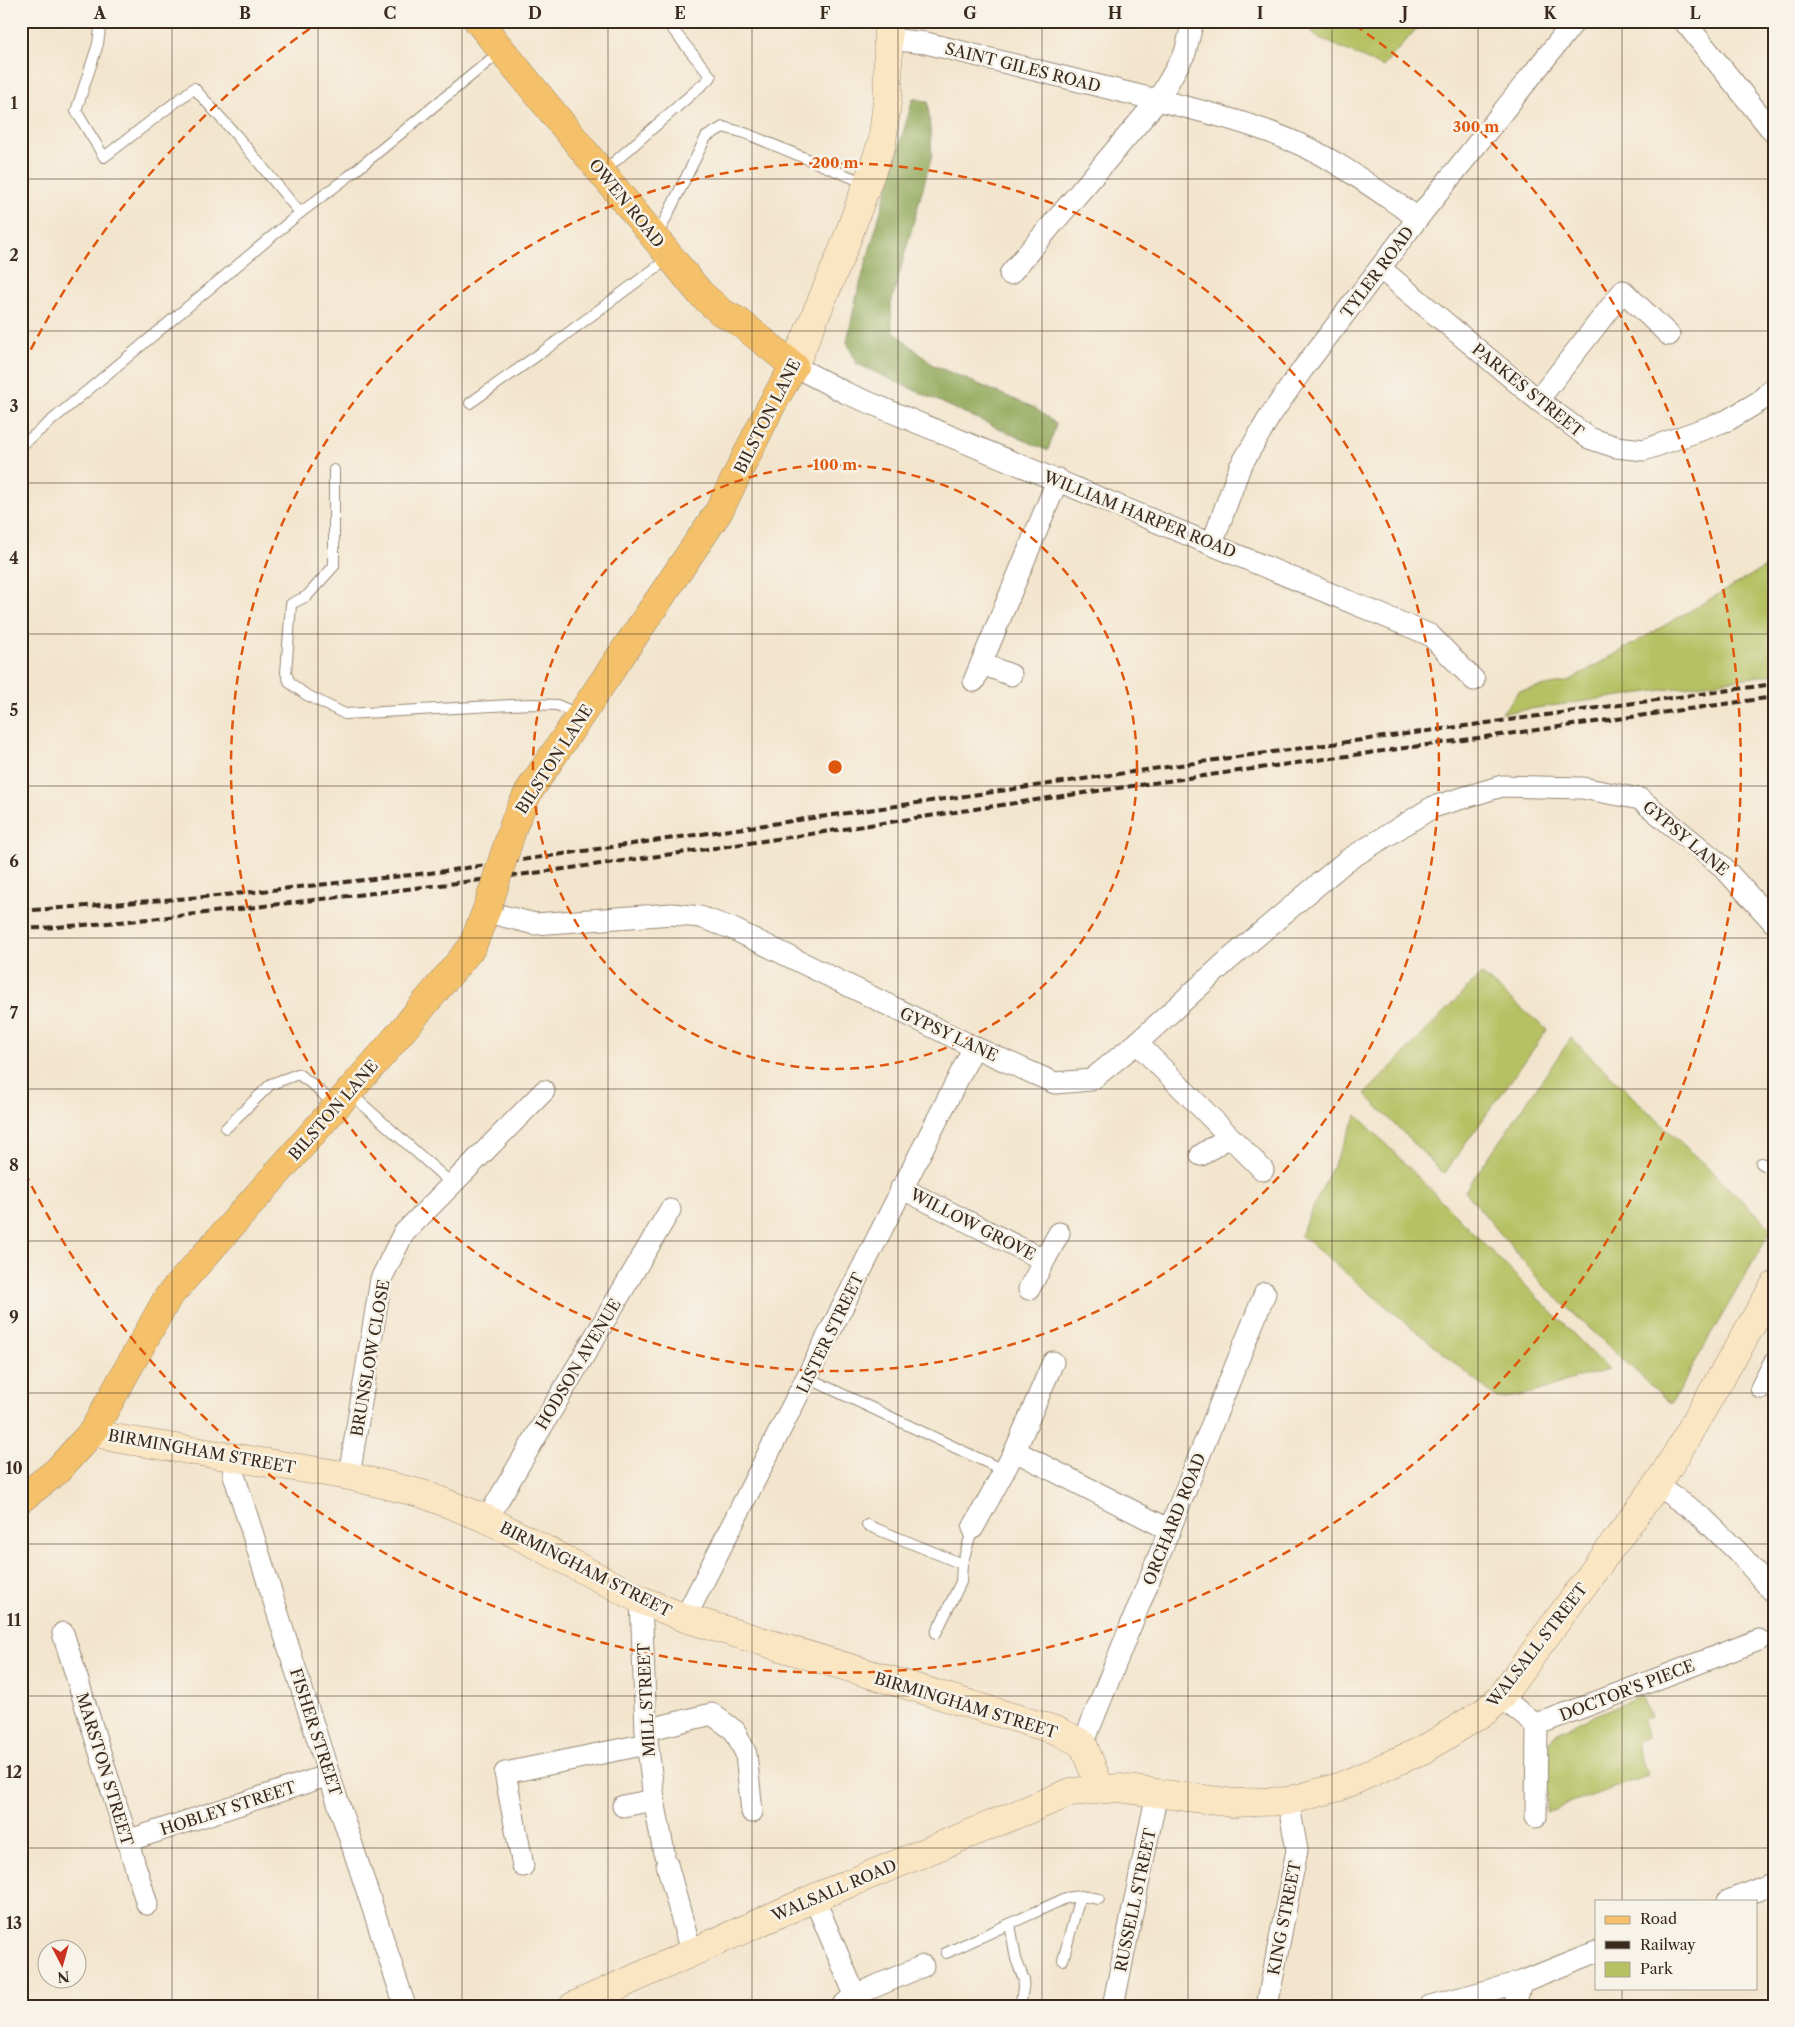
<svg xmlns="http://www.w3.org/2000/svg" width="1795" height="2027" font-family="'Libre Caslon Text',serif">
	<rect width="100%" height="100%" fill="#f7f3e8"/>
	<filter id="ink" filterUnits="userSpaceOnUse"><feTurbulence type="fractalNoise" baseFrequency=".02" numOctaves="2"/><feDisplacementMap in="SourceGraphic" scale="10" xChannelSelector="R" yChannelSelector="G"/><feConvolveMatrix kernelMatrix="1 2 1 2 8 2 1 2 1" color-interpolation-filters="sRGB"/></filter>
	<filter id="wash" filterUnits="userSpaceOnUse"><feTurbulence type="fractalNoise" baseFrequency=".0096" numOctaves="4" result="noise"/><feDisplacementMap in="SourceGraphic" scale="20" xChannelSelector="R" yChannelSelector="G"/><feGaussianBlur stdDeviation="1.12" result="paint"/><feColorMatrix in="noise" values="0 0 0 0 0 0 0 0 0 0 0 0 0 0 0 0 0 1.4 0 .05"/><feComposite in="paint" operator="in"/></filter>
	<g filter="url(#wash)">
		<rect width="100%" height="100%" fill="#f3e5cd"/>
		<g fill="#b5c163" stroke="#787640">
			<path d="M1313 21H1423L1383 67 1313 35Z"/>
			<path d="M1774 562V674L1502 713 1519 691 1567 682Z"/>
			<path d="M1481 974 1547 1030 1444 1174 1365 1094Z"/>
			<path d="M1571 1038 1772 1229 1671 1404 1544 1286 1465 1191Z"/>
			<path d="M1357 1115 1609 1370C1594 1374 1579 1377 1564 1382 1542 1390 1522 1398 1497 1398L1300 1235Z"/>
			<path d="M1641 1695 1650 1718 1641 1720 1647 1737 1636 1742 1647 1776 1546 1812 1548 1746 1559 1731Z"/>
		</g>
		<path fill="#90a759" stroke="#66683c" d="M913 98 928 102 932 155 891 304 892 330 933 365 1035 408 1056 424 1048 451 857 364 847 342 856 298Z"/>
	</g>
	<g filter="url(#ink)">
		<g fill="none" stroke-linecap="round" stroke-linejoin="round">
			<defs>
				<g id="lane">
					<path d="M101 21 98 44 76 111 104 157 194 88 237 136 300 213 349 176 501 51"/>
					<path d="M603 172 711 77 666 21"/>
					<path d="M657 236 706 137 723 127 745 133 865 183"/>
					<path d="M470 403 545 350 669 258"/>
					<path d="M21 446 300 213"/>
					<path d="M334 470V566L307 596 291 604 286 673 290 683 305 694 345 714 530 704 557 705 581 715"/>
					<path d="M350 1093 452 1184"/>
					<path d="M226 1128 271 1084 298 1074 312 1084 336 1106"/>
					<path d="M1761 1163 1766 1166 1774 1163"/>
					<path d="M808 1378 1005 1471"/>
					<path d="M867 1525 962 1564"/>
					<path d="M936 1633 961 1582 962 1564 973 1528"/>
					<path d="M1010 1924 1016 1959 1024 1980 1021 2003"/>
					<path d="M946 1953 1066 1898 1080 1896 1099 1899"/>
					<path d="M1063 1960 1080 1896"/>
				</g>
				<g id="street">
					<path d="M1684 21 1774 133"/>
					<path d="M887 39 926 43C993 60 1061 76 1128 93 1185 107 1246 120 1299 144 1342 163 1380 193 1418 218"/>
					<path d="M1381 269 1538 400 1589 438 1616 447 1644 450 1701 430 1728 420 1760 401 1774 387"/>
					<path d="M1010 274 1158 100 1185 53 1193 21"/>
					<path d="M794 366 846 393 1430 635 1474 680"/>
					<path d="M1538 400 1623 291 1669 335"/>
					<path d="M1212 544 1240 467 1270 416 1302 370 1418 218 1575 21"/>
					<path d="M982 664 1011 675"/>
					<path d="M974 681 1058 479"/>
					<path d="M487 912 535 924 672 914 700 917 731 928 974 1047 1055 1083 1091 1080 1137 1043 1226 962 1346 861 1433 807 1502 786 1582 788 1640 799 1722 866 1774 923"/>
					<path d="M1137 1043 1263 1170"/>
					<path d="M1201 1155 1229 1137"/>
					<path d="M901 1188 1044 1260"/>
					<path d="M1029 1289 1059 1233"/>
					<path d="M1761 1388 1774 1363"/>
					<path d="M1015 1451 1170 1530"/>
					<path d="M233 1457 234 1475 329 1775 405 2006"/>
					<path d="M349 1476 381 1279 403 1234 544 1091"/>
					<path d="M1657 1485 1702 1517 1738 1552 1774 1593"/>
					<path d="M487 1519 670 1210"/>
					<path d="M973 1528 1015 1451 1053 1362"/>
					<path d="M641 1600 646 1730 654 1800 664 1853"/>
					<path d="M685 1618 974 1047"/>
					<path d="M63 1633 147 1904"/>
					<path d="M1501 1697 1531 1721 1537 1723 1549 1720 1759 1640"/>
					<path d="M646 1730 712 1714 735 1731 746 1754 752 1812"/>
					<path d="M1083 1744 1265 1293"/>
					<path d="M623 1806 654 1800"/>
					<path d="M1536 1817 1537 1723"/>
					<path d="M127 1841 329 1775"/>
					<path d="M667 1864 691 1952"/>
					<path d="M523 1866 505 1773 647 1744"/>
					<path d="M814 1898 855 1995"/>
					<path d="M1728 1901 1774 1883"/>
					<path d="M842 2006 855 1995 923 1966"/>
					<path d="M1113 2006 1157 1793"/>
					<path d="M1267 2006 1297 1850 1288 1801"/>
					<path d="M1430 2006 1521 1982 1596 1952"/>
					<path d="M1515 2006 1521 1982"/>
				</g>
				<g id="secondary">
					<path d="M794 366 843 250 882 143 888 94V21"/>
					<path d="M93 1431 114 1438 349 1476 423 1494 487 1519 641 1600 685 1618 1058 1731 1083 1744 1100 1788"/>
					<path d="M573 2006 814 1898 1071 1792 1119 1788 1233 1803 1288 1801 1339 1787 1425 1749 1487 1710 1501 1697 1657 1485 1676 1455 1774 1286"/>
				</g>
				<g id="primary">
					<path d="M478 21 700 293 721 312 738 321 794 366 771 406 719 511 529 791 515 821"/>
					<path d="M21 1499 57 1471 93 1431 168 1297 386 1050 472 947 488 906"/>
				</g>
			</defs>
			<use href="#lane" stroke="#978876" stroke-width="12"/>
			<use href="#street" stroke="#978876" stroke-width="23"/>
			<use href="#secondary" stroke="#978876" stroke-width="29"/>
			<use href="#primary" stroke="#978876" stroke-width="29"/>
			<use href="#lane" stroke="#fff" stroke-width="10"/>
			<use href="#street" stroke="#fff" stroke-width="21"/>
			<use href="#secondary" stroke="#fbe6c3" stroke-width="28"/>
			<use href="#primary" stroke="#f4c16a" stroke-width="28"/>
			<g stroke="#3b2a1e" stroke-width="4" stroke-dasharray="8 4" stroke-linecap="butt">
				<path d="M21 911 216 896 438 872 1229 758 1774 684"/>
				<path d="M21 929C122 924 222 911 322 899 525 876 727 847 929 816 1210 773 1492 737 1774 697"/>
			</g>
			<defs>
				<path id="primary-bridge" d="M488 906 515 821"/>
			</defs>
			<use href="#primary-bridge" stroke="#978876" stroke-width="29" stroke-linecap="butt"/>
			<use href="#primary-bridge" stroke="#f4c16a" stroke-width="28"/>
		</g>
	</g>
	<path fill="none" stroke="#3b2a1e" stroke-width="1" stroke-opacity="0.55" d="M172 21V2006M318 21V2006M462 21V2006M608 21V2006M752 21V2006M898 21V2006M1042 21V2006M1188 21V2006M1332 21V2006M1478 21V2006M1622 21V1901M21 179H1774M21 331H1774M21 483H1774M21 634H1774M21 786H1774M21 938H1774M21 1089H1774M21 1241H1774M21 1393H1774M21 1544H1774M21 1696H1774M21 1848H1774M1622 1988V2006"/>
	<g fill="none" stroke="#df570d" stroke-width="2.5" stroke-dasharray="9 6">
		<circle cx="835" cy="767" r="302"/>
		<circle cx="835" cy="767" r="604"/>
		<path d="M24 363A906 906 0 0 1 315 25M1355 25A906 906 0 1 1 24 1171"/>
	</g>
	<g text-anchor="middle" dominant-baseline="central" stroke-width="5" stroke-linejoin="round" paint-order="stroke">
		<g font-size="16" fill="#3b2a1e" stroke="#f7f3e8">
			<text transform="translate(1023 67) rotate(14)">SAINT GILES ROAD</text>
			<text transform="translate(627 203) rotate(51)">OWEN ROAD</text>
			<text transform="translate(1377 272) rotate(-53)">TYLER ROAD</text>
			<text transform="translate(1528 390) rotate(39)">PARKES STREET</text>
			<text transform="translate(767 416) rotate(-63)">BILSTON LANE</text>
			<text transform="translate(1140 514) rotate(22)">WILLIAM HARPER ROAD</text>
			<text transform="translate(554 759) rotate(-57)">BILSTON LANE</text>
			<text transform="translate(1686 838) rotate(40)">GYPSY LANE</text>
			<text transform="translate(949 1034) rotate(25)">GYPSY LANE</text>
			<text transform="translate(333 1110) rotate(-49)">BILSTON LANE</text>
			<text transform="translate(973 1224) rotate(27)">WILLOW GROVE</text>
			<text transform="translate(830 1333) rotate(-64)">LISTER STREET</text>
			<text transform="translate(370 1358) rotate(-80)">BRUNSLOW CLOSE</text>
			<text transform="translate(578 1364) rotate(-59)">HODSON AVENUE</text>
			<text transform="translate(202 1451) rotate(10)">BIRMINGHAM STREET</text>
			<text transform="translate(1174 1519) rotate(-68)">ORCHARD ROAD</text>
			<text transform="translate(586 1569) rotate(27)">BIRMINGHAM STREET</text>
			<text transform="translate(1537 1645) rotate(-52)">WALSALL STREET</text>
			<text transform="translate(1627 1690) rotate(-21)">DOCTOR'S PIECE</text>
			<text transform="translate(646 1700) rotate(-93)">MILL STREET</text>
			<text transform="translate(966 1705) rotate(17)">BIRMINGHAM STREET</text>
			<text transform="translate(316 1732) rotate(72)">FISHER STREET</text>
			<text transform="translate(105 1769) rotate(73)">MARSTON STREET</text>
			<text transform="translate(228 1808) rotate(-18)">HOBLEY STREET</text>
			<text transform="translate(834 1890) rotate(-23)">WALSALL ROAD</text>
			<text transform="translate(1135 1900) rotate(-78)">RUSSELL STREET</text>
			<text transform="translate(1284 1918) rotate(-79)">KING STREET</text>
		</g>
	</g>
	<circle cx="835" cy="767" r="8" fill="#df570d" stroke="#f7f3e8" stroke-width="2.5"/>
	<g font-size="15" text-anchor="middle" font-weight="bold" fill="#df570d" stroke="#f7f3e8" stroke-width="5" stroke-linejoin="round" paint-order="stroke">
		<text x="1476" y="132">300 m</text>
		<text x="835" y="168">200 m</text>
		<text x="835" y="470">100 m</text>
	</g>
	<rect width="1795" height="2027" fill="none" stroke="#f7f3e8" stroke-width="55"/>
	<rect x="1595" y="1900" width="162" height="90" fill="#f7f3e8" stroke="#aca397"/>
	<rect x="1605" y="1916" width="25" height="8" fill="#f4c16a" stroke="#aca397"/>
	<text x="1640" y="1924" font-size="15" fill="#3b2a1e">Road</text>
	<rect x="1605" y="1941" width="25" height="8" fill="#3b2a1e" stroke="#aca397"/>
	<text x="1640" y="1950" font-size="15" fill="#3b2a1e">Railway</text>
	<rect x="1605" y="1962" width="25" height="15" fill="#b5c163" stroke="#aca397"/>
	<text x="1640" y="1974" font-size="15" fill="#3b2a1e">Park</text>
	<g transform="translate(62 1964) rotate(174)"><circle r="24" fill="#f7f3e8" stroke="#aca397"/>
	<path d="M0-4L9 19L0 12L-9 19Z" fill="#c8321e"/>
	<text y="-8" font-size="14" font-weight="bold" text-anchor="middle" fill="#3b2a1e">N</text>
	</g>
	<rect x="28" y="28" width="1740" height="1972" fill="none" stroke="#3b2a1e" stroke-width="2"/>
	<g font-size="16" text-anchor="middle" font-weight="bold" fill="#3b2a1e">
		<text x="100" y="19">A</text>
		<text x="245" y="19">B</text>
		<text x="390" y="19">C</text>
		<text x="535" y="19">D</text>
		<text x="680" y="19">E</text>
		<text x="825" y="19">F</text>
		<text x="970" y="19">G</text>
		<text x="1115" y="19">H</text>
		<text x="1260" y="19">I</text>
		<text x="1405" y="19">J</text>
		<text x="1550" y="19">K</text>
		<text x="1695" y="19">L</text>
		<text x="14" y="109">1</text>
		<text x="14" y="261">2</text>
		<text x="14" y="412">3</text>
		<text x="14" y="564">4</text>
		<text x="14" y="716">5</text>
		<text x="14" y="867">6</text>
		<text x="14" y="1019">7</text>
		<text x="14" y="1171">8</text>
		<text x="14" y="1323">9</text>
		<text x="14" y="1474">10</text>
		<text x="14" y="1626">11</text>
		<text x="14" y="1778">12</text>
		<text x="14" y="1929">13</text>
	</g>
</svg>
